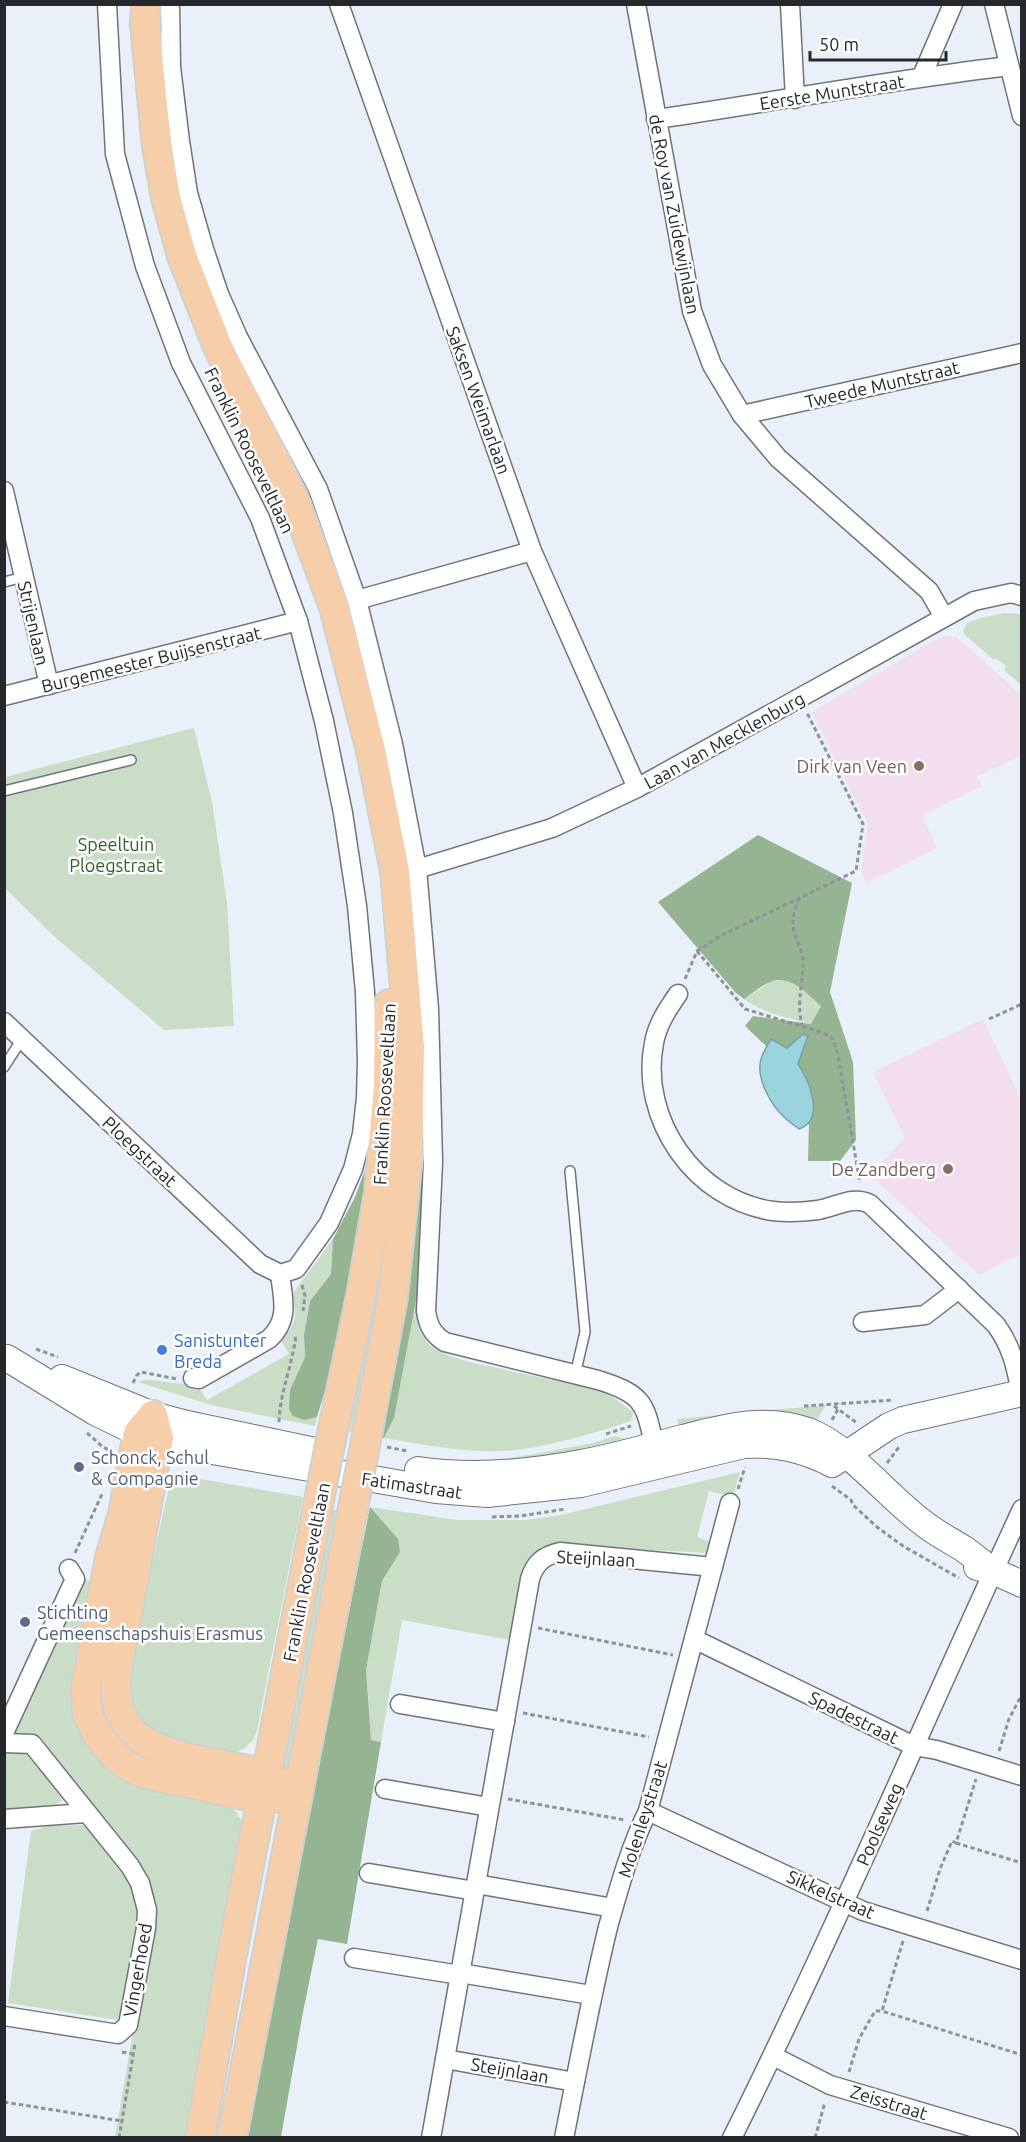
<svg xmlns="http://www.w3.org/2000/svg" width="1026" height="2142" font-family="Ubuntu,sans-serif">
	<rect width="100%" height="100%" fill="#eaf0f9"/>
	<g fill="#f2deee">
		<path d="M946 636 956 637 964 643 1021 695V756L977 776 982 786 922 815 937 848 866 883 861 871 868 825 812 712 938 638Z"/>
		<path d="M983 1019 1021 1099 1022 1253 979 1275 870 1175 905 1138 873 1072Z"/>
	</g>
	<g fill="#c9ddc7">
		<path d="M1004 613 1021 614V685L1004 670 1006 666 996 658 994 660 965 635 963 631 967 623 981 618Z"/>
		<path d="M194 728 212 802 227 903 234 1026 164 1030 56 938 5 888V777Z"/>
		<path d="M786 980 808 994 821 1006 811 1024C789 1018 763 1013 744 999L772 981Z"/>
		<path d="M401 1156 358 1433 343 1431Z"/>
		<path d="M333 1239 331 1274 310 1301 304 1335 305 1357 290 1390 304 1420 317 1417 315 1426 211 1405 138 1382C157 1375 177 1389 195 1381L207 1400 289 1354 281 1341C295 1326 299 1315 291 1296Z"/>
		<path d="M418 1290 419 1330 428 1344 447 1355 469 1362 594 1389 611 1396 633 1412 631 1421C594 1433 555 1445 516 1450 472 1455 427 1445 384 1438L394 1418Z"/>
		<path d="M826 1405 814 1425 680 1429 677 1419Z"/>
		<path d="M615 1436 627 1440 565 1459 490 1462 593 1443Z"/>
		<path d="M740 1472 733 1497 709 1491 697 1537 710 1542 708 1553 569 1546 526 1566 519 1588 510 1640 402 1620 381 1742 371 1740 366 1670 382 1581 400 1552 370 1507 457 1520H525L561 1515Z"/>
		<path d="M172 1474 303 1497 257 1730 254 1739 245 1748 228 1756 171 1746 128 1712 130 1662Z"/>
		<path d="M328 1509 343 1511 293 1764 288 1769 280 1768Z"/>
		<path d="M81 1577 93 1583 74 1713 80 1733 100 1759 220 1802 234 1809 246 1828 195 2137H115L154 1908 104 1822 11 1736Z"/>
		<path d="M15 1750 27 1753 57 1788 62 1801 55 1805 5 1811 4 1751Z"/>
		<path d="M83 1825 94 1833 134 1883 141 1902 126 2014 118 2020 8 2003 31 1831 48 1826Z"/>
	</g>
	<g fill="#95b592">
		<path d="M758 835 852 883 830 992 853 1062 856 1140 840 1161H808L809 1122 813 1108 805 1074 787 1048 771 1039 767 1047 745 1026 753 1016 811 1024 821 1006C809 995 790 975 773 981 763 984 753 993 744 999L735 992 658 902Z"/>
		<path d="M420 1022 425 1159 418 1290 394 1418 384 1438 372 1436Z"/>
		<path d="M373 1138 365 1234 338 1348 317 1417 304 1420 293 1416 289 1409 290 1390 305 1357 304 1335 310 1301 331 1274 333 1239 355 1197 364 1173Z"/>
		<path d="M370 1507 398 1539 400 1552 382 1581 366 1670 371 1740 381 1742 347 1944 318 1939 303 2012 281 2137 238 2138 338 1668Z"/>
	</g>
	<path fill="#9ad3dd" stroke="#77a0a8" stroke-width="1.5" d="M803 1034 808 1036 798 1064C809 1079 826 1120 799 1129 794 1125 788 1121 784 1117 770 1104 754 1075 762 1056 764 1050 768 1045 771 1039L787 1048Z"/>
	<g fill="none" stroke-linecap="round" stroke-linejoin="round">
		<defs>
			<g id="lane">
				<path d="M4 582 24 577"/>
				<path d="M4 791 131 760"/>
				<path d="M4 1067 22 1039"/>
				<path d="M570 1171 585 1332 575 1375"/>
			</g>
			<g id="street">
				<path d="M170 4 171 67 180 141 188 193 204 249 219 294 238 337 318 489 357 600 393 744 417 869 429 1009 433 1162 426 1311C428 1325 432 1334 445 1342L598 1380C650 1396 644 1407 657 1455"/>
				<path d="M339 4 532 551 637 788"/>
				<path d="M636 4 692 311 712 365 742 415 778 458 929 591 944 617"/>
				<path d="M790 4 795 99"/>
				<path d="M994 4 1022 116"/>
				<path d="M922 76 953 4"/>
				<path d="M656 119C773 102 890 80 1009 66"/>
				<path d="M742 415 1022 353"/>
				<path d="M4 491 49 685"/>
				<path d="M357 600 532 551"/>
				<path d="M4 696 298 621"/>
				<path d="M417 869 552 828 637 788 974 601 1011 593 1022 596"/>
				<path d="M678 994C667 1010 657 1025 654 1043 639 1119 695 1200 773 1211 788 1213 803 1212 818 1210 836 1207 853 1195 870 1204L996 1325C1012 1347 1016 1367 1021 1393"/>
				<path d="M4 1022 260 1264 280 1274 296 1269 329 1223 353 1169 362 1134 366 1098 367 1061 365 992 357 906 343 813 324 721 298 621 260 518 181 363 145 266 115 154 107 4"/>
				<path d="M863 1322 925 1315 959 1289"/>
				<path d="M193 1378 199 1379 269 1339C290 1320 283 1299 280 1274"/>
				<path d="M694 1639 914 1746 937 1750 1022 1776"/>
				<path d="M400 1704 505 1722"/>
				<path d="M4 1733 75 1579 69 1569"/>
				<path d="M4 1743 32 1744 130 1866 140 1883 147 1910 146 1928 128 2025 118 2034 4 2016"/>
				<path d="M385 1789 489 1807"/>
				<path d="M648 1811 863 1911 1022 1960"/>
				<path d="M4 1819 86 1813"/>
				<path d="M369 1873 475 1891"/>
				<path d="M476 1884 613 1908"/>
				<path d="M354 1958 460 1975"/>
				<path d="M460 1973 591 1995"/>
				<path d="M773 2056 830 2085 1009 2138"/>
				<path d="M445 2059 575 2082"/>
				<path d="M431 2138 530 1579C535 1563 543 1556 560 1552L713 1567"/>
				<path d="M564 2138C578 2067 591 1997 608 1927 619 1888 630 1847 648 1811L730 1503"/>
				<path d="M732 2138C835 1931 925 1719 1022 1509"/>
			</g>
			<g id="secondary">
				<path d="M7 1358 95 1412 138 1433 178 1445 436 1490 487 1494 581 1484 744 1445C776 1443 803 1449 832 1464L889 1426 903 1420 1022 1393"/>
				<path d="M62 1378 153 1415 187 1424 329 1454"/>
				<path d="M418 1470C471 1478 528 1473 581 1463 616 1457 650 1446 683 1438 726 1427 765 1416 808 1431 848 1446 887 1496 922 1522 935 1533 950 1540 964 1549 974 1556 983 1564 993 1571"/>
				<path d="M977 1567 993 1571 1022 1584"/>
			</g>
			<g id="primary">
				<path d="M146 4 145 25 157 147 166 198 182 256 218 347 294 499 334 607 371 751 395 871 410 1047 408 1157 393 1297 368 1430"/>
				<path d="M153 1415 138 1433 123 1514 110 1557 86 1689 87 1713 97 1734 111 1752 123 1763 138 1771 159 1777 262 1799 281 1797"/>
				<path d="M153 1415 159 1438 116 1675C112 1737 152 1750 204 1761 225 1765 246 1770 267 1774L282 1783"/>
				<path d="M334 1424 361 1296 379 1193 388 1085 389 1004"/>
				<path d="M200 2138 233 1949 318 1506"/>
				<path d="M232 2138 352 1513"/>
			</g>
		</defs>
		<use href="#lane" stroke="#6f747c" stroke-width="12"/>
		<use href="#street" stroke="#6f747c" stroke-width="21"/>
		<use href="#secondary" stroke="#6f747c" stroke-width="28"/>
		<use href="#primary" stroke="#cfd0d0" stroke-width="32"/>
		<g stroke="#8f9399" stroke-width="3" stroke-dasharray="4.5 3" stroke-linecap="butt">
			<path d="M799 898C795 909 791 920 794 931 797 942 803 951 803 963 803 987 796 1000 802 1025"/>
			<path d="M697 951 745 1009 824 1033 833 1039 838 1055 860 1183"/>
			<path d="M685 979 697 951 722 935 856 871 863 824 807 713"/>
			<path d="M989 1019 1022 1004"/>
			<path d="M302 1285 305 1296 303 1311"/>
			<path d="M36 1349 58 1357"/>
			<path d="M133 1383 137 1375 141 1372 177 1379"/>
			<path d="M804 1406 893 1400"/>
			<path d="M834 1406 857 1423"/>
			<path d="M832 1420 838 1409"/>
			<path d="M279 1422C280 1391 293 1364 296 1334"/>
			<path d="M87 1433 102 1446 112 1452"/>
			<path d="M606 1434 631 1426"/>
			<path d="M387 1447 407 1451"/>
			<path d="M887 1463 899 1447"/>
			<path d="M832 1486 851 1500 853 1505 877 1527 903 1546 959 1578"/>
			<path d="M738 1489 745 1467"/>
			<path d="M492 1517 520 1516 566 1509"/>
			<path d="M75 1553 102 1494"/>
			<path d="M538 1628 673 1655"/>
			<path d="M523 1713 649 1737"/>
			<path d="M999 1751 1009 1719 1022 1694"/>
			<path d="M508 1799 625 1820"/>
			<path d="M956 1843 1022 1863"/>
			<path d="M927 1911 940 1869 952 1841 956 1843 976 1779"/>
			<path d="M903 1941 882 2011 1022 2055"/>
			<path d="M122 2052 133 2054"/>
			<path d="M849 2072 859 2039 875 2011H882"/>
			<path d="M4 2102 122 2121"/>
			<path d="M119 2138 135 2044"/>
			<path d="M815 2138 825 2102"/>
		</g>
		<use href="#lane" stroke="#fff" stroke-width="9"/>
		<use href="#street" stroke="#fff" stroke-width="18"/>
		<use href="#secondary" stroke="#fff" stroke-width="26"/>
		<use href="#primary" stroke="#f6cea9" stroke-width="28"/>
		<defs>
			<g id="primary-bridge">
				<path d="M318 1506 334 1424"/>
				<path d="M352 1513 368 1430"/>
			</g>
		</defs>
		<use href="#primary-bridge" stroke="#cfd0d0" stroke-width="32" stroke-linecap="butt"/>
		<use href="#primary-bridge" stroke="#f6cea9" stroke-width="28"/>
	</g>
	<g fill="#8d6e63" stroke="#fff" stroke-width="2">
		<circle cx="919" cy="766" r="6"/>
		<circle cx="948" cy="1169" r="6"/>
	</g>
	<circle fill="#3f7fe0" stroke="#fff" stroke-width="2" cx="162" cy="1350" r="6"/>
	<g fill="#5c6f8a" stroke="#fff" stroke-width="2">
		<circle cx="79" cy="1467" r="6"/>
		<circle cx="25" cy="1622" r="6"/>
	</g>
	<g text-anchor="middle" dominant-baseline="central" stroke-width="5" stroke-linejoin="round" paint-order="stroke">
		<g font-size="18" fill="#26282b" stroke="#fff">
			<text transform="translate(832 92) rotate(-9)">Eerste Muntstraat</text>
			<text transform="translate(675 214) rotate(79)">de Roy van Zuidewijnlaan</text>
			<text transform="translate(882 384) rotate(-13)">Tweede Muntstraat</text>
			<text transform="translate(479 400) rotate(70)">Saksen Weimarlaan</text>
			<text transform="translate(250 450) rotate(64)">Franklin Rooseveltlaan</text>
			<text transform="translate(34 623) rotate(77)">Strijenlaan</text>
			<text transform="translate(151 659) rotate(-14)">Burgemeester Buijsenstraat</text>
			<text transform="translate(724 740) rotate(-29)">Laan van Mecklenburg</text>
			<text transform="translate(384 1094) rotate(-87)">Franklin Rooseveltlaan</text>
			<text transform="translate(140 1151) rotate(43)">Ploegstraat</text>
			<text transform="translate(412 1485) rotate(8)">Fatimastraat</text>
			<text transform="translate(596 1558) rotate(3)">Steijnlaan</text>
			<text transform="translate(306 1572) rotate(-79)">Franklin Rooseveltlaan</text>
			<text transform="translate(854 1717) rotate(26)">Spadestraat</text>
			<text transform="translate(642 1819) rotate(-72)">Molenleystraat</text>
			<text transform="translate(879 1824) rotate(-66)">Poolseweg</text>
			<text transform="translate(831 1894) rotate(24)">Sikkelstraat</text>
			<text transform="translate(137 1970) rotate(-80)">Vingerhoed</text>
			<text transform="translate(510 2070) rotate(10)">Steijnlaan</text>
			<text transform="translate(889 2102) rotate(17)">Zeisstraat</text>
		</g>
		<g font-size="18" fill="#785e54" stroke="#fff" text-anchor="end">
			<text x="907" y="766">Dirk van Veen</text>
			<text x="936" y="1169">De Zandberg</text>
		</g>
		<g font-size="18" fill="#315f2f" stroke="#fff">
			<text x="116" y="844">Speeltuin<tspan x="116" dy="21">Ploegstraat</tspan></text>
		</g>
		<g font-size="18" fill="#366cbe" stroke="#fff" text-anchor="start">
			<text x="174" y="1340">Sanistunter<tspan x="174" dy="21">Breda</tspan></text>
		</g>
		<g font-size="18" fill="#4e5e75" stroke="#fff" text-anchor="start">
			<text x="91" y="1457">Schonck, Schul<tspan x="91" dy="21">&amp; Compagnie</tspan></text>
			<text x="37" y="1612">Stichting<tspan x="37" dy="21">Gemeenschapshuis Erasmus</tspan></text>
		</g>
	</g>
	<rect width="1026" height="2142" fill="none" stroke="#26282b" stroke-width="12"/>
	<path d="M810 51v9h136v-9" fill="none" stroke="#26282b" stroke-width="3"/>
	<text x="819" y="51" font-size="18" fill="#26282b" stroke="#ffffff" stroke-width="4.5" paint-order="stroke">50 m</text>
</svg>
